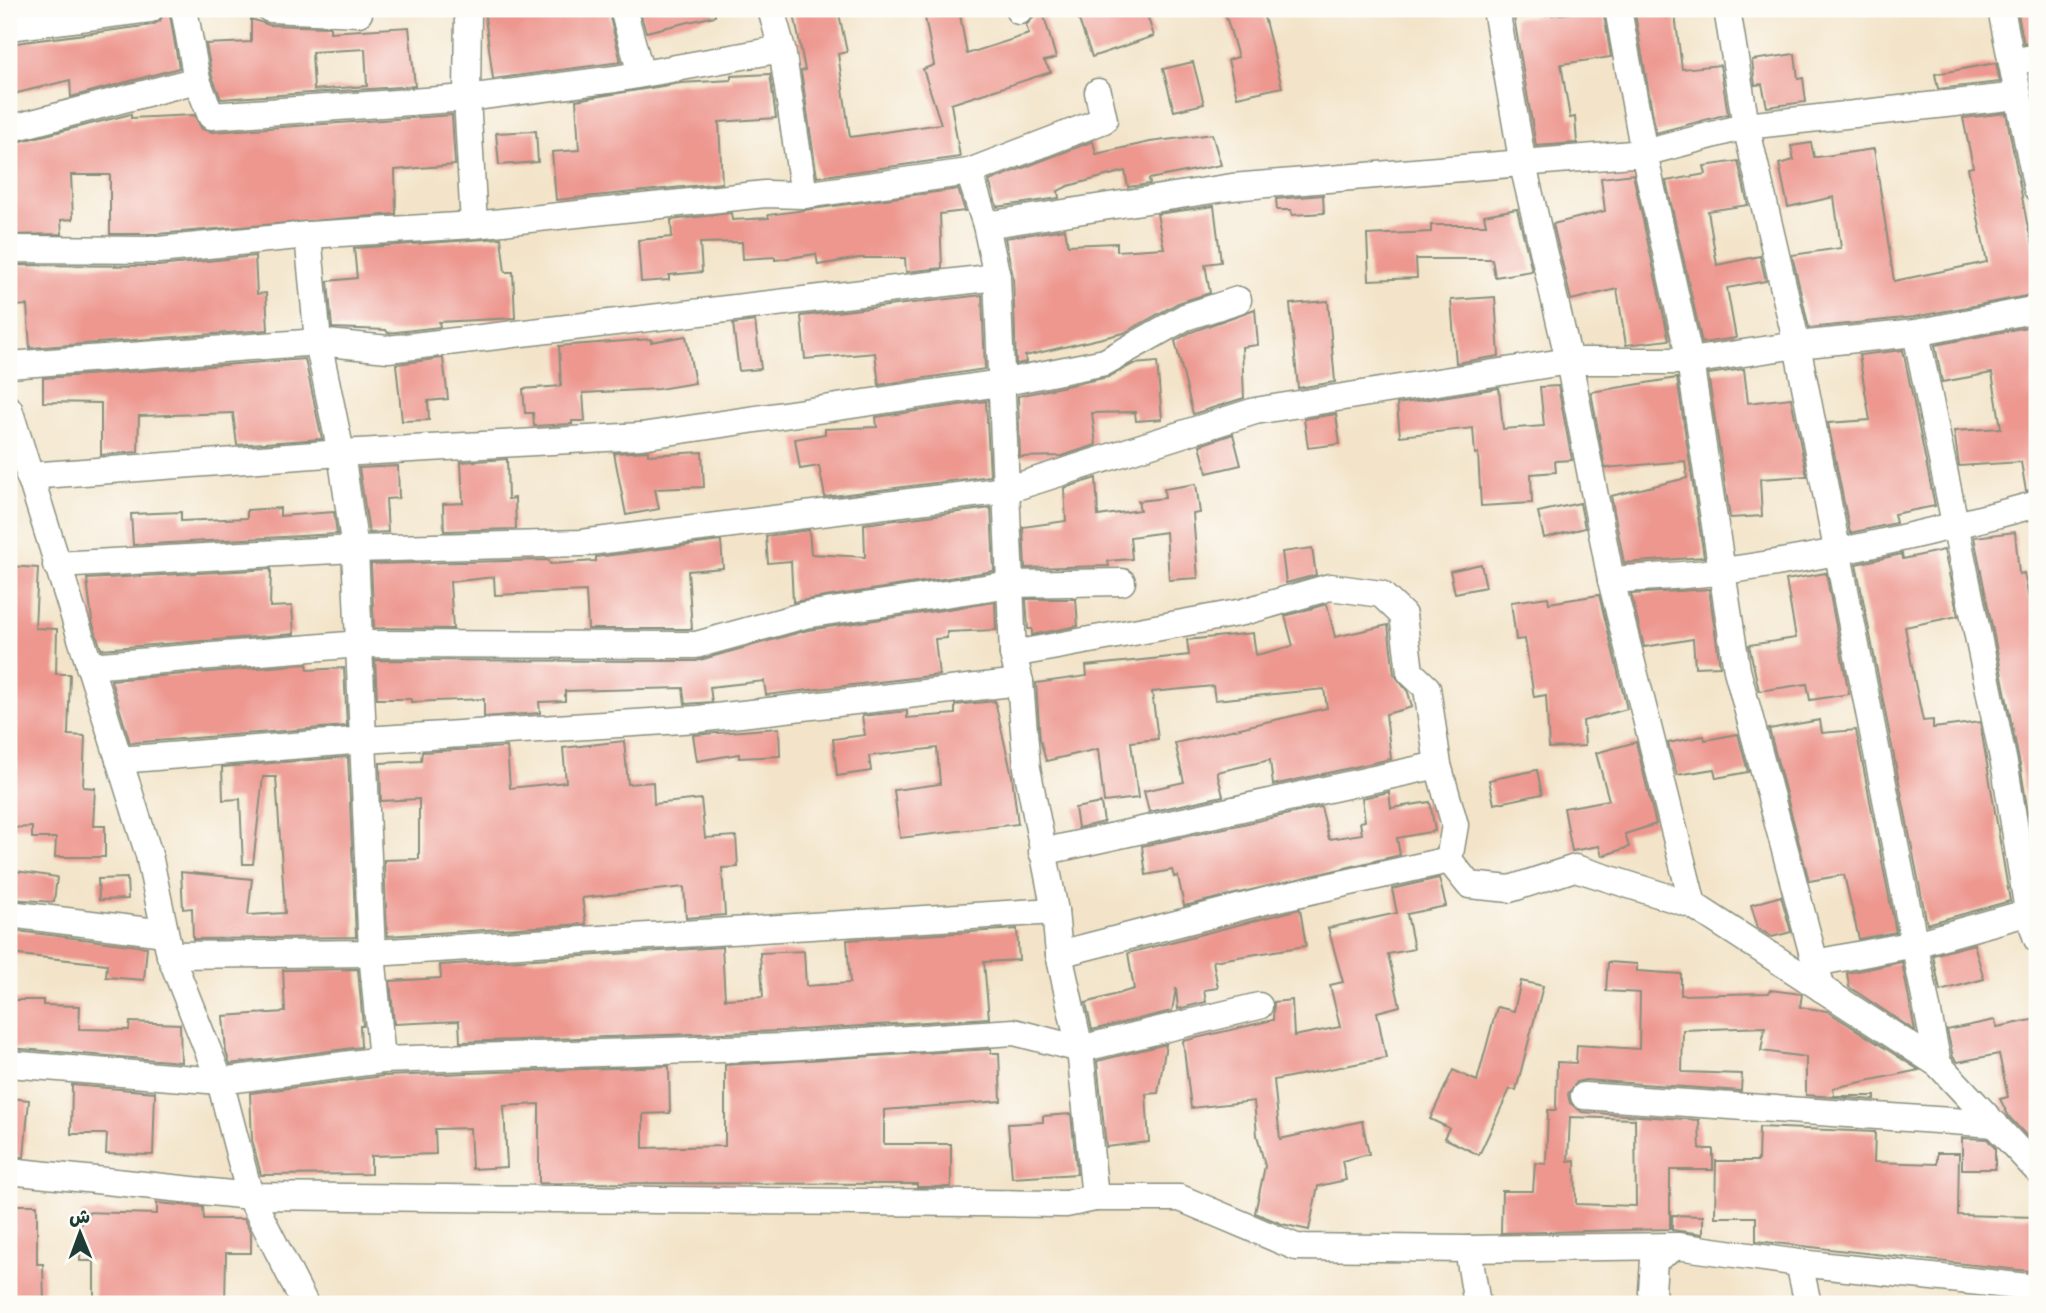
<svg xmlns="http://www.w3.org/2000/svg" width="2046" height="1313" font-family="'Comic Neue','Playpen Sans Arabic',sans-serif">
	<rect width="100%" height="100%" fill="#fdfcf7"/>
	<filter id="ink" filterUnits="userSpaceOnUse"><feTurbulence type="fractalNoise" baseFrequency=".0143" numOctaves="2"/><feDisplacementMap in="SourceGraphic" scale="14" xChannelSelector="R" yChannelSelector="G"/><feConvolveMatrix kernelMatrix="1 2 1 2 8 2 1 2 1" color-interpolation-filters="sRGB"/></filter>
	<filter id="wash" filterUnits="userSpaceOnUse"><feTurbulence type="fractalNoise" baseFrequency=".00686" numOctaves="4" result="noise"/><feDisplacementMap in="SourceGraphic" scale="28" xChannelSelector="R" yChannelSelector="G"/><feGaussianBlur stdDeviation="1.57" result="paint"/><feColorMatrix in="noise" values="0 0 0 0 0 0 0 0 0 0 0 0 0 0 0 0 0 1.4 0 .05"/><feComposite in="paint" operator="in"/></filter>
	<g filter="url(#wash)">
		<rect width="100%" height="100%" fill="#f3e4c9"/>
		<g id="blocks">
			<g fill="#ed978f" fill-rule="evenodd">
				<path d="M165 9H169L179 68 71 97 70 80 9 95V44L152 25 160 21Z"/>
				<path d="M484 9H608L621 62 493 79Z"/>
				<path d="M639 9H715V16L646 32Z"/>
				<path d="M793 9H838L847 52 838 54 850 137 941 124 923 69 934 65 925 17 938 15 937 9H959L967 54 1029 34 1026 25 1033 18 1035 9H1042L1056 58 1044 61 1051 72 951 104 960 157 817 177 801 71 805 70Z"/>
				<path d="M1075 9H1145L1154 36 1092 57Z"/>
				<path d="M1224 9H1262L1282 87 1237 97 1228 60 1238 57Z"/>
				<path d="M1569 9H1603L1611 57 1561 64 1570 118 1575 117 1577 143 1536 146 1514 18 1570 13Z"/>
				<path d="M1634 9H1664L1665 17 1675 15 1682 69 1720 65 1728 114 1656 133Z"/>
				<path d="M2017 9H2037V42L2024 44Z"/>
				<path d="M251 19 269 25 330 27V32L409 27 415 86 221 99 212 76 206 44 251 42ZM365 49 367 86 314 90 312 52Z"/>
				<path d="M1795 54 1798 79 1803 78 1806 102 1767 107 1762 84 1755 85 1752 60Z"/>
				<path d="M1193 62 1204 104 1174 111 1163 69Z"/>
				<path d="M1996 63 2000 82 1938 89 1935 74Z"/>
				<path d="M770 74 776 118 719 122 722 183 556 200 552 152 579 150 576 100 681 83 731 80V76Z"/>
				<path d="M2006 113 2028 228 2037 258V294L1914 317 1809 328 1792 255 1841 248 1834 197 1788 207 1779 164 1794 160 1791 146 1811 143 1814 157H1818L1874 149 1894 281 1987 262 1968 168 1973 167 1963 118Z"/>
				<path d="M131 114V118L194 115 202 129 212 132 452 115 455 165 395 170 396 214 157 234H110V175H71L73 219 61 220 62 234 9 235V144Z"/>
				<path d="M536 131 538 162 499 165 496 133Z"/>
				<path d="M1212 134 1221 165 1149 179 1150 184 1128 187 1125 171 1068 186 1058 191 1059 198 997 207 989 181 1093 141 1096 154 1150 142Z"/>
				<path d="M1738 161 1748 205 1708 211 1717 265 1760 256 1766 281 1727 288 1736 338 1702 343 1666 181 1706 174 1704 166Z"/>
				<path d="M1633 174 1669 340 1626 345 1617 289 1571 300 1553 224 1605 211 1601 178Z"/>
				<path d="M958 189 965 211 940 214 942 268 906 272 905 258H859L818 265 816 254 775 260V257L743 259 742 242 700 243 702 272 669 275V280L641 282 638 240 672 237 671 220 731 213 732 220 769 218 768 215Z"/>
				<path d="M1323 195 1324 213 1292 215 1291 210H1277L1276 199Z"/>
				<path d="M1214 206 1221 262 1205 264 1210 293 1178 303 1124 333 1025 356 1026 362 1016 364 1013 276 1005 238 1065 229 1068 245 1117 243V251L1164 248 1157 214Z"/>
				<path d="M1517 209 1532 271 1495 277 1492 259H1416L1417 278 1369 280 1367 235 1431 232V225H1486L1484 215Z"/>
				<path d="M501 238 505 272H513L515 318 439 322 440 327 388 333 386 330 332 328 328 281 357 278 354 248Z"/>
				<path d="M255 256 257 294 266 293 268 330 30 348 27 305 16 306 14 267 20 265 158 266Z"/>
				<path d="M982 295 985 369 879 385 875 353 805 359 801 316Z"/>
				<path d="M1495 297 1499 356 1456 363 1451 300Z"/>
				<path d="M1328 301 1335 382 1298 388 1290 304Z"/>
				<path d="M1255 309 1258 345 1242 347 1244 398 1193 414 1175 341 1191 332Z"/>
				<path d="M755 321 761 369 739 371 733 324Z"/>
				<path d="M2037 325V489L2026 491 2021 462 1959 466 1954 431 2001 428 1992 373 1942 382 1935 345Z"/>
				<path d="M686 336 695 383 659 389 583 393 585 421H572V424L534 426 533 413H525L523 389 561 386 559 346 651 339V342Z"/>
				<path d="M1903 350 1935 506 1894 514 1896 523 1850 533 1828 423 1870 420 1859 355Z"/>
				<path d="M443 358 448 399 428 401 429 420 402 421 396 364Z"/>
				<path d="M305 359 322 439 237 445 233 413 139 416 138 452 101 455V403L43 402V378Z"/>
				<path d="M1157 362 1162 419 1136 421 1135 412 1092 413 1096 445 1062 456 1020 457 1018 396 1108 377 1133 364Z"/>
				<path d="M1744 369 1748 403 1791 398 1807 476 1760 479 1762 516 1730 518 1708 374Z"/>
				<path d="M1677 378 1704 557 1624 563 1611 496 1687 478 1685 461 1605 468 1591 392Z"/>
				<path d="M1558 386 1572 460 1555 461 1556 472 1531 474 1532 503 1481 506 1478 453 1475 454 1473 428 1400 436 1397 404 1499 388 1503 429 1544 426 1540 387Z"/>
				<path d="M986 401 990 476 825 497 819 466 800 469 795 439 825 434V429L877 427 876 417Z"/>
				<path d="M1336 414 1340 444 1308 448 1304 419Z"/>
				<path d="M1233 434 1241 465 1207 473 1200 445Z"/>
				<path d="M648 451V455L702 452 704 487 655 489 659 509 626 515 614 453Z"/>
				<path d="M507 459 508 499 515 498 516 529 444 531 443 504 463 503 461 462Z"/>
				<path d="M398 466 399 498 386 499 388 532 369 533 359 468Z"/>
				<path d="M1096 478 1098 516 1140 510 1138 501 1165 498 1164 489 1196 484 1200 513 1193 514 1198 578 1169 580 1166 532 1130 537 1132 559 1108 561 1109 566 1025 568 1023 527 1066 521 1064 488Z"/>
				<path d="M1580 503 1585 528 1544 538 1538 512Z"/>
				<path d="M280 508V516L334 512 337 534 133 545 131 514 181 512V521L247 518V510Z"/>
				<path d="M991 508 994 571 793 602 791 561 768 563 766 536 809 530 811 554 865 557 864 524Z"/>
				<path d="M2015 532 2019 574 2024 573 2029 599 2037 597V869L2021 770 1974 537Z"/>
				<path d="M721 541 723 568 688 571 692 629H588L586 591 495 595 494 577 450 582 453 629 374 628 371 564 549 560 550 564 596 561V557Z"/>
				<path d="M1312 548 1316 575 1286 583 1282 552Z"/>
				<path d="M1944 550 1958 616 1905 627 1915 683 1923 721 1933 720V728L1980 722 2010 901 1927 924 1856 564 1902 554 1903 559Z"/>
				<path d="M1481 564 1486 587 1455 593 1450 571Z"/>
				<path d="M9 566 38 568 35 628 57 629 56 674H70L68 735 85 736 83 787 95 788 93 826H105V857H55L56 838H32V827L9 828 13 601H9Z"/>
				<path d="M271 569 270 607 292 606 294 634 101 649 92 621 87 579Z"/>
				<path d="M1826 573 1849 694 1810 700 1807 684 1759 691 1749 645 1796 638 1786 580Z"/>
				<path d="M1709 589 1720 666 1695 667 1693 639 1644 647 1631 594Z"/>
				<path d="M1599 595 1627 709 1583 721 1585 746 1549 748 1546 695 1534 697 1525 639 1516 640 1511 602 1548 597 1549 603Z"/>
				<path d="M1026 599H1076L1078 626 1032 635V629H1028Z"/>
				<path d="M995 602 996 630 947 632V638L935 639 939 675 766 695 764 681 710 687 712 702 685 704 683 688 565 691V701L539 702 540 713 484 717V699L411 702V699H377L375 660 696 661 808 630Z"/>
				<path d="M1327 604 1335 637 1388 625 1394 674 1408 692 1412 707 1386 714 1391 759 1273 785 1270 760 1217 772 1223 796 1149 812 1144 791 1184 782 1175 743 1327 708 1324 689 1215 700 1213 686 1152 692 1158 739 1131 742 1138 798 1104 802 1098 749 1046 761 1040 739 1036 683 1087 676 1086 666 1189 655 1187 640 1253 633 1256 655 1293 646 1285 616Z"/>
				<path d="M307 664 308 670 344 668 347 726 130 743 112 684 111 680Z"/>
				<path d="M995 701 1012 776 1018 824 900 838 894 790 940 784 937 748 869 756 871 771 837 776 833 739 865 735 862 716 907 711V718L955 714V705Z"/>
				<path d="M1820 720 1822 733 1856 730 1896 932 1859 939 1844 875 1809 881 1769 729Z"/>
				<path d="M779 728 780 756 739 758V754L697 761 693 735Z"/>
				<path d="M1738 734 1748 772 1716 778 1714 769 1677 775 1668 743 1704 736 1705 740Z"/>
				<path d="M624 741 628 784 653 782 654 804 701 799 705 838 736 836 738 867 722 868 725 915 686 918 684 887 582 898 586 924 387 936 384 860 419 859V799L381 801 380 763 421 761 422 752 507 747 510 788 566 782 563 748Z"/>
				<path d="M1636 742 1656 824 1625 834 1629 847 1602 856 1599 846 1572 851 1564 808 1609 800 1596 753Z"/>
				<path d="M348 757 356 937 193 939 192 908 183 909 181 872 252 879 248 915 285 913 276 777H263L253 864H243L240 799 223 800 222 767Z"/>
				<path d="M1537 770 1542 794 1494 804 1489 780Z"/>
				<path d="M1389 792 1391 808 1430 802 1435 831 1397 838 1400 855 1184 906 1178 876 1174 877 1172 870 1146 875 1142 846 1321 807 1329 839 1362 834 1360 822 1365 821 1362 798Z"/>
				<path d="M1101 803 1104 822 1078 828 1075 808Z"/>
				<path d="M9 870 57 877 54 902 9 899Z"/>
				<path d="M127 878 128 899 99 900 98 879Z"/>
				<path d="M1439 878 1446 906 1407 914 1414 949 1388 954 1400 1006 1377 1012 1386 1058 1274 1080 1280 1139 1362 1121 1369 1154 1342 1161 1346 1180 1318 1186 1309 1230 1282 1224 1255 1213 1265 1166 1257 1135 1254 1101 1191 1108 1183 1041 1273 1020 1274 1002 1292 1000 1294 1036 1340 1027 1330 985 1343 982 1328 928 1397 913 1392 889Z"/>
				<path d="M1781 896 1791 932 1772 937 1758 928 1751 905Z"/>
				<path d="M1300 909 1306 946 1213 961 1218 988 1204 990 1206 1002 1178 1009 1176 988 1172 1011 1092 1030 1086 1003 1134 989 1128 953Z"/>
				<path d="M1017 929 1019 960 984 962 989 1018 783 1031 460 1042 459 1021 394 1024 390 981 441 978 440 965 722 947 725 999 763 997 760 953 804 951 806 986 850 983 847 940Z"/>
				<path d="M9 930 147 947 144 980 106 977 107 964 9 954Z"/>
				<path d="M1974 944 1984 979 1940 991 1933 955Z"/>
				<path d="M1608 962 1637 964V971L1681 974V995L1769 993 1770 990 1802 994 1800 1007 1827 1011 1919 1070 1833 1088 1834 1096H1875V1100L1806 1095V1057L1761 1051 1765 1027 1683 1030 1682 1072 1742 1074 1741 1091 1585 1080 1577 1082 1568 1094 1570 1103 1582 1112 1699 1120 1700 1149H1713V1170H1670V1229L1501 1233 1502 1191H1533L1535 1163 1546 1164 1548 1110H1556L1557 1062 1576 1063 1577 1045 1639 1049 1640 993 1606 991ZM1570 1117 1635 1119 1636 1206 1576 1204 1575 1160 1568 1161Z"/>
				<path d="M1902 962 1915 1031 1849 987 1847 973Z"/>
				<path d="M358 969 363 1026H360L361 1047 230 1064 226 1052 223 1016 285 1012 283 970Z"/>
				<path d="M1521 981 1543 986 1516 1090 1510 1089 1479 1155 1444 1138 1449 1128 1430 1119 1453 1070 1477 1081 1497 1007 1514 1011Z"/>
				<path d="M9 1000H43V1005L80 1006 79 1029 129 1030 130 1022 180 1024 181 1062 9 1048Z"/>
				<path d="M2037 1019V1147L2009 1117 2000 1099 2008 1097 1999 1054 1958 1062 1953 1057 1947 1030 1995 1020 1997 1027Z"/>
				<path d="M1166 1044 1158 1093 1146 1094 1149 1142 1106 1147 1097 1061Z"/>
				<path d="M991 1049V1053H999L1001 1101 884 1110V1144H951V1187H917V1184L539 1183V1104L504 1106 507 1167 472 1169 470 1128 435 1129 436 1154 371 1156V1174L261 1175 252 1140 250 1093 383 1076 669 1066 670 1113 643 1114V1148L725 1146V1065Z"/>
				<path d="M72 1085 155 1092 153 1155 106 1154 107 1134H71Z"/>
				<path d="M9 1098 29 1100 24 1157 9 1156Z"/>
				<path d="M1071 1114 1077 1174 1012 1178 1008 1124 1043 1122V1116Z"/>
				<path d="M1759 1127 1875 1132 1874 1162 1937 1164V1153H1959L1958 1215 2037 1217V1272L1756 1241V1217H1715L1716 1161H1758Z"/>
				<path d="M1962 1138 1987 1139 1995 1148V1169H1962Z"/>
				<path d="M157 1203 203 1207 204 1219H244L251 1233V1253H226L225 1304H94V1261H80L81 1212 157 1214Z"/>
				<path d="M9 1205H37V1264H43L44 1303 9 1304Z"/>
				<path d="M1672 1215 1703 1216V1234L1672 1230Z"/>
			</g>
		</g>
	</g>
	<g filter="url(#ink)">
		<use href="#blocks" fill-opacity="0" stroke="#89907e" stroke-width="2"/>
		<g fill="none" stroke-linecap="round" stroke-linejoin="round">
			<defs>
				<g id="minor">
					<path d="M184 9 197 80"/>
					<path d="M270 9 359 13"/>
					<path d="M468 9 467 98 474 225"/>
					<path d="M623 9 641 74"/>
					<path d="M771 9 782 49 804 195"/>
					<path d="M1019 9V11"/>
					<path d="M1496 9 1523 165 1569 361 1611 580 1693 905"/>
					<path d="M1618 9 1644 153 1690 361 1737 670 1822 989"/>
					<path d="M1727 9 1746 126 1797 345 1938 1064"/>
					<path d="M2001 9 2037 189"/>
					<path d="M9 27 150 9"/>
					<path d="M2012 62 2037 57"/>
					<path d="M9 129 197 80 211 116 467 98 615 79 782 49"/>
					<path d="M969 172 1104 120 1098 92"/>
					<path d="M986 225 1232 187 1644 153 1746 126 2018 96"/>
					<path d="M308 235 318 342 341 453 355 549 372 953 382 1060"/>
					<path d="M9 252 17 249 158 250 308 235 474 225 765 194 804 195 969 172 986 225 997 277 1013 654 1020 682 1027 768 1055 911 1059 954 1080 1049 1095 1198"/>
					<path d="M2037 309 1916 333 2006 773 2028 911 2037 939"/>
					<path d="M9 365 318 342 388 349 997 277"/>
					<path d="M9 409 149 855 170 955 220 1081 250 1196 305 1304"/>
					<path d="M29 476 341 453 641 436 1000 383 1105 362 1185 317 1238 300"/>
					<path d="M56 565 355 549 581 543 1006 490 1255 411 1569 361H1690L1797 345 1916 333"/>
					<path d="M1611 580C1648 577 1686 576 1723 571 1829 557 1934 532 2037 504"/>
					<path d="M1013 654 1243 612 1330 587 1381 594 1403 615 1410 672 1427 688 1438 765 1455 825 1449 860 1469 885 1510 889 1575 868 1693 905 1938 1064 2037 1170"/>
					<path d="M89 666 360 644 696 645 805 615 1011 584 1122 582"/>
					<path d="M119 760 365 740 698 719 1020 682"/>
					<path d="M1042 852 1438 765"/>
					<path d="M9 914 165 933"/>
					<path d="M1059 954 1269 900 1449 860"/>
					<path d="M170 955 372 953 1055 911"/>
					<path d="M1815 963 1915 944 2037 910"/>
					<path d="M9 1064 220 1081 382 1060 784 1047 1014 1032 1080 1049 1259 1006"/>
					<path d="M1584 1096 1995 1124"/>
					<path d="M9 1171 250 1196 1066 1204 1095 1198H1180L1296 1247 1468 1249 1677 1246"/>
					<path d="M1468 1249 1477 1304"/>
					<path d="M1799 1263 1808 1304"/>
					<path d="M1655 1304 1652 1292 1654 1260 1677 1246 1799 1263 2037 1288"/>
				</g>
			</defs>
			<use href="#minor" stroke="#89907e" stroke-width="29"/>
			<use href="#minor" stroke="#fff" stroke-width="26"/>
		</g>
	</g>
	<rect width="2046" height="1313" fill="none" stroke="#fdfcf7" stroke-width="35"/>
	<g transform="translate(80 1233) rotate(359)" stroke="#fdfcf7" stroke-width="5" paint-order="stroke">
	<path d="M0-5L12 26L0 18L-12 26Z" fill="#1f3d34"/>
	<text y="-10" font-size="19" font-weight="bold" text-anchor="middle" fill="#1f3d34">ش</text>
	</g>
</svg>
